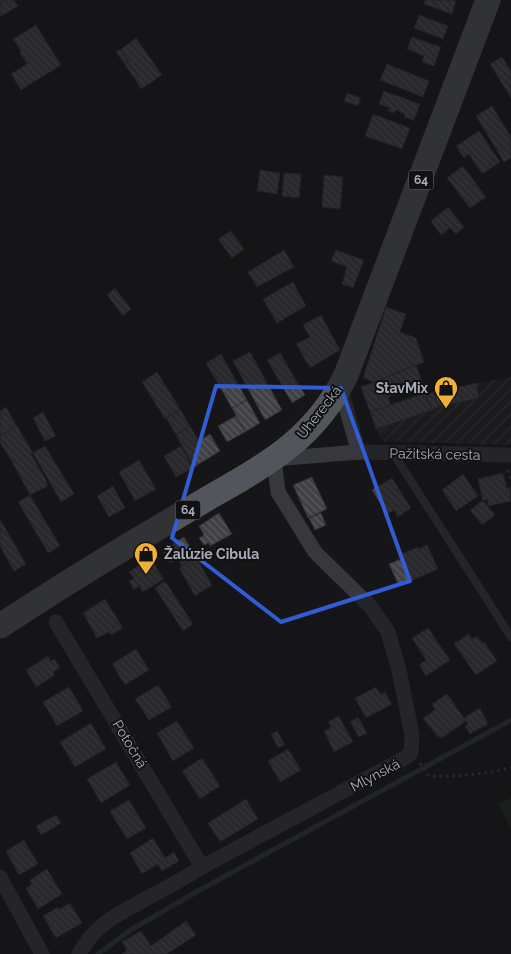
<svg xmlns="http://www.w3.org/2000/svg" width="511" height="954" viewBox="0 0 511 954" font-family="Raleway,sans-serif">
	<style>
		.industrial { fill: url(#industrial-furrows) }
		.park { fill: #1e261f }
		.lines { fill: none; stroke-linecap: round; stroke-linejoin: round }
		.stream { stroke: #2c353c; stroke-width: 5 }
		.building { fill: url(#building-back-hatch); stroke: #303034 }
		.path { stroke: #3d3f44; stroke-width: 3; stroke-dasharray: 2.5 4; stroke-linecap: butt }
		.lane { stroke: #37383d; stroke-width: 8 }
		.street { stroke: #37383d; stroke-width: 15 }
		.primary { stroke: #53555c; stroke-width: 25 }
		.marked { fill: none; stroke: #325cd3; stroke-width: 4; stroke-linejoin: round }
		.labels { text-anchor: middle; dominant-baseline: central; stroke-width: 4; stroke-linejoin: round; paint-order: stroke }
		.shield { fill: #111113; stroke: #7b7e86; stroke-width: 1 }
		.shield-label { font-size: 12px; font-weight: bold; fill: #a8adb8 }
		.poi-label { font-size: 14px; font-weight: bold; fill: #a8adb8; stroke: #111113; text-anchor: end }
		.street-label { font-size: 14px; fill: #a8adb8; stroke: #111113 }
	</style>
	<defs>
		<pattern id="industrial-furrows" width="10" height="10" patternUnits="userSpaceOnUse" patternTransform="scale(1.25)"><rect width="10" height="10" fill="#222225"/><path d="M-1 1l2-2M0 10L10 0M9 11l2-2" fill="none" stroke="#3f3f43"/></pattern>
		<pattern id="building-back-hatch" width="6" height="6" patternUnits="userSpaceOnUse" patternTransform="scale(1.25)"><rect width="6" height="6" fill="#404145"/><path d="M-1 5l2 2M0 0l6 6M5-1l2 2" fill="none" stroke="#595a5e"/></pattern>
	</defs>
	<rect width="100%" height="100%" fill="#161618"/>
	<path class="industrial" d="M 511,377 L 511,445 L 382,441 L 376,429 L 425,393 Z"/>
	<path class="park" d="M 511,798 L 511,828 L 498,804 Z"/>
	<g class="lines">
		<path class="stream" d="M 98,954 L 129,931 L 198,891 L 511,720"/>
	</g>
	<g class="building">
		<path d="M 0,0 L 14,0 L 18,6 L 0,17 Z"/>
		<path d="M 425,0 L 453,0 L 456,1 L 452,14 L 424,4 Z"/>
		<path d="M 419,15 L 448,26 L 443,39 L 414,28 Z"/>
		<path d="M 36,25 L 61,65 L 21,90 L 11,74 L 27,64 L 20,53 L 21,51 L 13,39 Z"/>
		<path d="M 412,37 L 441,47 L 434,66 L 422,62 L 424,56 L 407,49 Z"/>
		<path d="M 136,38 L 162,75 L 141,89 L 135,79 L 138,76 L 120,50 Z"/>
		<path d="M 120,50 L 138,76 L 135,79 L 116,52 Z"/>
		<path d="M 502,57 L 511,71 L 511,98 L 490,64 Z"/>
		<path d="M 387,64 L 429,81 L 423,97 L 380,80 Z"/>
		<path d="M 384,91 L 420,104 L 414,120 L 404,117 L 405,114 L 396,110 L 394,113 L 388,111 L 390,108 L 379,104 Z"/>
		<path d="M 347,93 L 361,98 L 358,106 L 344,101 Z"/>
		<path d="M 492,106 L 511,137 L 511,158 L 504,162 L 476,116 Z"/>
		<path d="M 373,114 L 410,128 L 402,149 L 365,136 Z"/>
		<path d="M 479,131 L 500,162 L 482,174 L 469,154 L 464,158 L 456,146 Z"/>
		<path d="M 463,166 L 486,197 L 470,208 L 447,178 Z"/>
		<path d="M 260,170 L 280,173 L 277,194 L 257,191 Z"/>
		<path d="M 284,173 L 301,174 L 299,198 L 282,196 Z"/>
		<path d="M 324,175 L 343,177 L 340,209 L 322,207 Z"/>
		<path d="M 448,207 L 464,227 L 456,234 L 450,228 L 441,235 L 431,221 Z"/>
		<path d="M 231,231 L 244,249 L 232,258 L 218,239 Z"/>
		<path d="M 284,250 L 294,267 L 257,287 L 248,272 Z"/>
		<path d="M 336,250 L 364,260 L 353,288 L 342,284 L 347,267 L 331,261 Z"/>
		<path d="M 293,282 L 306,306 L 277,323 L 263,299 Z"/>
		<path d="M 115,288 L 131,309 L 123,316 L 107,295 Z"/>
		<path d="M 386,307 L 406,314 L 400,332 L 416,338 L 424,362 L 374,382 L 363,378 Z"/>
		<path d="M 321,315 L 340,350 L 310,368 L 296,344 L 310,337 L 303,325 Z"/>
		<path d="M 250,352 L 282,410 L 265,420 L 233,361 Z"/>
		<path d="M 280,353 L 305,395 L 292,403 L 267,360 Z"/>
		<path d="M 221,354 L 247,400 L 232,408 L 206,363 Z"/>
		<path d="M 416,365 L 423,384 L 388,397 L 382,379 Z"/>
		<path d="M 157,372 L 180,409 L 165,419 L 142,382 Z"/>
		<path d="M 382,379 L 391,405 L 370,412 L 361,387 Z"/>
		<path d="M 476,383 L 479,398 L 438,407 L 434,393 Z"/>
		<path d="M 425,393 L 432,410 L 376,429 L 370,412 Z"/>
		<path d="M 425,393 L 434,393 L 438,407 L 432,410 Z"/>
		<path d="M 247,400 L 260,423 L 245,432 L 232,408 Z"/>
		<path d="M 6,407 L 17,426 L 0,436 L 0,411 Z"/>
		<path d="M 180,409 L 190,426 L 176,435 L 166,418 Z"/>
		<path d="M 43,412 L 56,436 L 45,441 L 33,418 Z"/>
		<path d="M 236,416 L 245,432 L 227,442 L 218,426 Z"/>
		<path d="M 17,426 L 33,453 L 31,454 L 45,478 L 48,486 L 30,495 L 11,460 L 0,443 L 0,436 Z"/>
		<path d="M 190,426 L 199,441 L 210,434 L 220,451 L 194,467 L 176,435 Z"/>
		<path d="M 45,446 L 74,494 L 61,502 L 33,453 Z"/>
		<path d="M 181,446 L 193,468 L 176,477 L 164,456 Z"/>
		<path d="M 139,460 L 156,489 L 135,501 L 119,472 Z"/>
		<path d="M 503,473 L 507,488 L 510,487 L 511,501 L 489,506 L 487,499 L 483,501 L 478,479 Z"/>
		<path d="M 463,474 L 478,496 L 456,511 L 442,490 Z"/>
		<path d="M 312,477 L 327,509 L 308,518 L 293,485 Z"/>
		<path d="M 392,478 L 411,508 L 398,517 L 394,510 L 387,514 L 372,490 Z"/>
		<path d="M 113,486 L 125,508 L 109,517 L 97,496 Z"/>
		<path d="M 30,495 L 60,546 L 48,553 L 18,502 Z"/>
		<path d="M 482,501 L 483,503 L 485,502 L 495,515 L 482,525 L 470,510 Z"/>
		<path d="M 219,513 L 232,534 L 210,546 L 209,543 L 204,545 L 199,538 L 204,535 L 199,526 Z"/>
		<path d="M 321,513 L 326,525 L 315,530 L 309,518 Z"/>
		<path d="M 0,519 L 26,564 L 14,571 L 0,546 Z"/>
		<path d="M 184,537 L 196,557 L 182,566 L 178,559 L 170,563 L 162,550 Z"/>
		<path d="M 427,545 L 438,569 L 399,586 L 389,564 L 401,559 L 399,555 L 418,547 L 419,549 Z"/>
		<path d="M 196,557 L 212,585 L 195,596 L 179,568 Z"/>
		<path d="M 150,558 L 164,579 L 143,592 L 139,586 L 134,590 L 129,581 L 134,578 L 129,572 Z"/>
		<path d="M 165,581 L 193,624 L 183,631 L 155,588 Z"/>
		<path d="M 105,599 L 123,628 L 111,635 L 109,632 L 97,638 L 83,613 Z"/>
		<path d="M 428,628 L 450,660 L 426,676 L 419,665 L 426,660 L 412,638 Z"/>
		<path d="M 469,634 L 472,639 L 477,636 L 481,642 L 485,643 L 497,661 L 476,675 L 454,644 Z"/>
		<path d="M 136,649 L 149,670 L 125,685 L 112,664 Z"/>
		<path d="M 48,656 L 51,661 L 54,659 L 60,668 L 53,672 L 55,675 L 36,687 L 26,670 Z"/>
		<path d="M 158,685 L 172,707 L 149,720 L 135,699 Z"/>
		<path d="M 69,687 L 83,711 L 57,726 L 43,702 Z"/>
		<path d="M 376,687 L 380,694 L 385,692 L 392,704 L 366,718 L 355,698 Z"/>
		<path d="M 447,694 L 466,721 L 442,738 L 437,736 L 423,718 L 435,710 L 432,704 Z"/>
		<path d="M 480,708 L 488,724 L 470,734 L 465,726 L 468,724 L 464,718 Z"/>
		<path d="M 339,716 L 353,742 L 334,752 L 324,731 L 331,728 L 328,722 Z"/>
		<path d="M 358,717 L 367,733 L 359,737 L 350,722 Z"/>
		<path d="M 177,721 L 194,748 L 173,761 L 157,733 Z"/>
		<path d="M 91,723 L 106,749 L 75,767 L 60,742 Z"/>
		<path d="M 277,731 L 285,745 L 278,748 L 271,734 Z"/>
		<path d="M 288,749 L 301,770 L 280,782 L 268,761 Z"/>
		<path d="M 202,758 L 220,786 L 200,799 L 182,771 Z"/>
		<path d="M 116,762 L 130,785 L 101,803 L 87,779 Z"/>
		<path d="M 246,799 L 258,819 L 220,842 L 208,823 Z"/>
		<path d="M 129,800 L 146,828 L 127,839 L 110,811 Z"/>
		<path d="M 56,815 L 61,823 L 41,835 L 36,826 Z"/>
		<path d="M 153,838 L 165,858 L 174,852 L 179,861 L 162,871 L 158,864 L 142,874 L 130,853 Z"/>
		<path d="M 24,840 L 38,864 L 19,875 L 6,851 Z"/>
		<path d="M 47,869 L 62,894 L 38,909 L 26,888 L 32,884 L 30,880 Z"/>
		<path d="M 70,903 L 82,923 L 56,938 L 43,916 L 58,907 L 60,909 Z"/>
		<path d="M 186,921 L 196,935 L 167,954 L 122,954 L 127,950 L 122,942 L 141,931 L 151,946 Z"/>
	</g>
	<g class="lines">
		<g class="path">
			<path d="M 508,470 L 511,479"/>
			<path d="M 420,763 L 429,776 C 457,777 484,774 511,768"/>
		</g>
		<path class="lane" d="M 393,453 L 511,637"/>
		<g class="street">
			<path d="M 340,387 L 359,452"/>
			<path d="M 56,622 L 202,867"/>
			<path d="M 0,877 L 42,954"/>
			<path d="M 79,954 C 96,922 121,913 151,896 C 168,887 185,878 202,867 L 405,758 L 411,753 L 412,735 L 399,670 L 388,632 L 370,606 L 315,552 L 278,492 L 274,459 L 359,452 L 511,455"/>
		</g>
		<path class="primary" d="M 0,626 C 46,596 92,567 139,539 C 165,524 191,508 217,493 C 273,461 317,435 346,375 L 488,0"/>
	</g>
	<path d="M0 0H511V954H0ZM 216,386 L 341,388 L 410,581 L 281,622 L 172,538 Z" fill="#161618" fill-opacity=".55" fill-rule="evenodd"/>
	<path class="marked" d="M 216,386 L 341,388 L 410,581 L 281,622 L 172,538 Z"/>
	<defs>
		<g id="shop-pin" transform="scale(1.25)"><path d="M0 17L-7.5 6A9.5 9.5 0 1 1 7.5 6Z" fill="#f2b134" stroke="#111113"/><path d="M-5-2.5h2.3a2.7 3.5 0 0 1 5.4 0H5L5.5 6h-11ZM-1.5-2.5h3a1.5 2.3 0 0 0-3 0Z" fill="#111"/></g>
	</defs>
	<g fill-rule="evenodd">
		<use href="#shop-pin" x="446" y="388"/>
		<use href="#shop-pin" x="146" y="554"/>
	</g>
	<g class="labels">
		<g class="shield">
			<rect x="408.5" y="170.5" width="25" height="19" rx="4"/>
			<rect x="175.5" y="500.5" width="25" height="19" rx="4"/>
		</g>
		<g class="shield-label">
			<text x="421" y="180">64</text>
			<text x="188" y="510">64</text>
		</g>
		<g class="poi-label">
			<text x="428" y="388">StavMix</text>
			<text x="164" y="554" text-anchor="start">Žalúzie Cibula</text>
		</g>
		<g class="street-label">
			<text transform="translate(319 412) rotate(-52)">Uherecká</text>
			<text transform="translate(435 454) rotate(1)">Pažitská cesta</text>
			<text transform="translate(130 744) rotate(59)">Potočná</text>
			<text transform="translate(375 775) rotate(-28)">Mlynská</text>
		</g>
	</g>
</svg>
